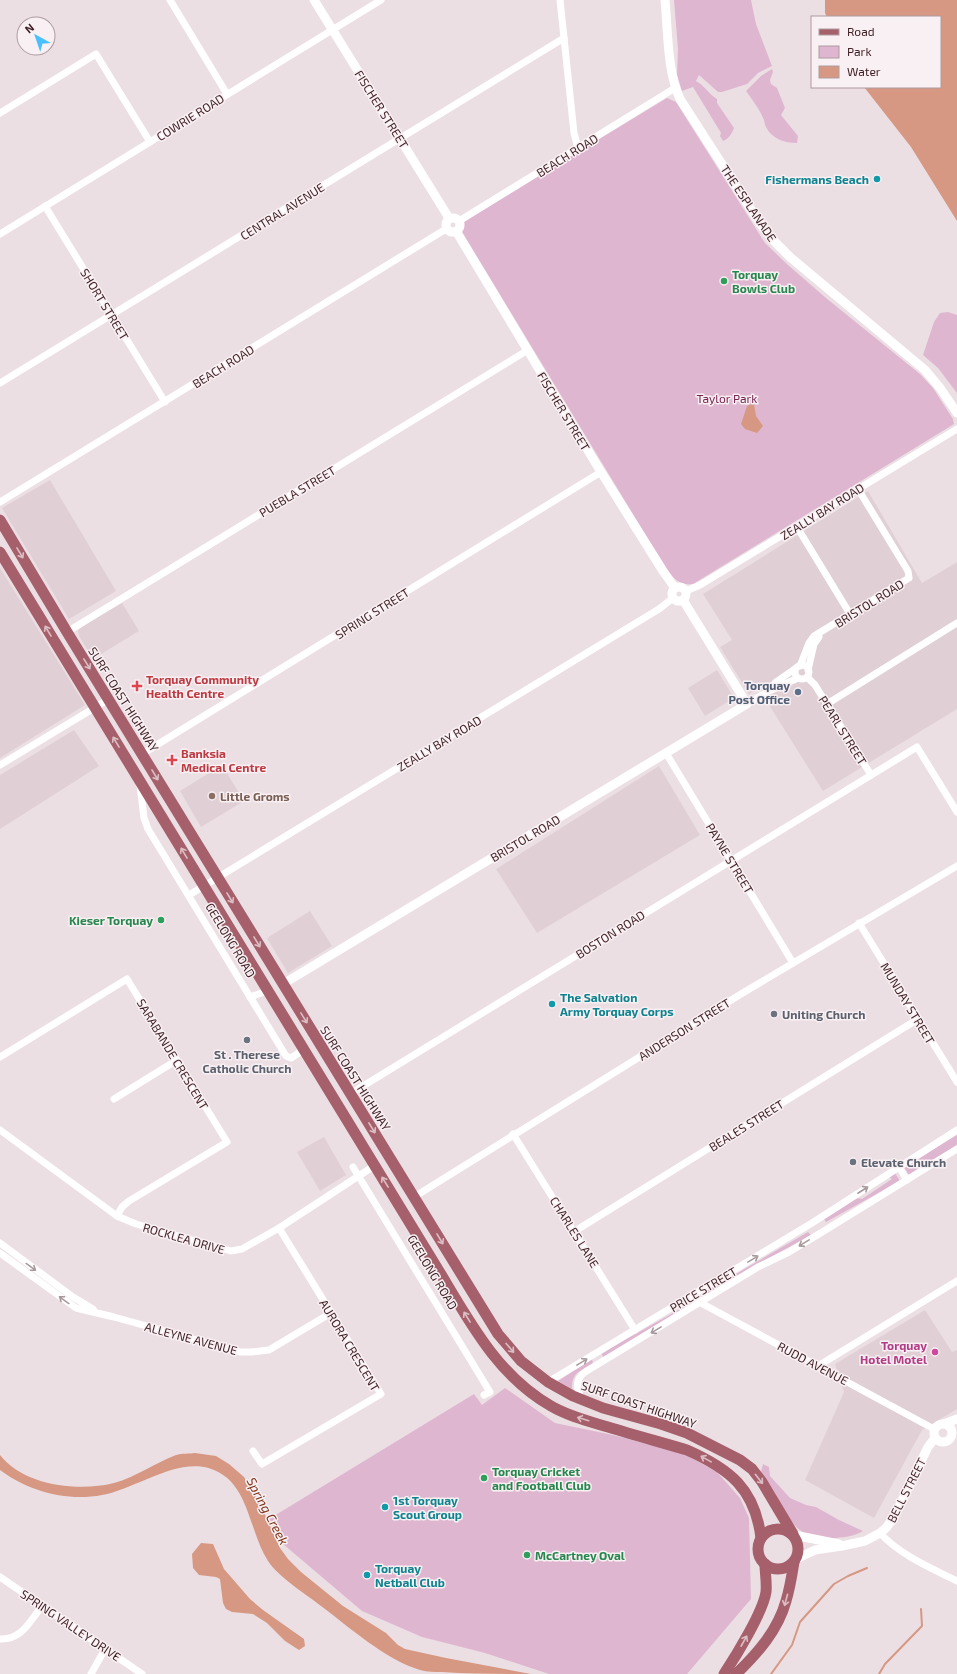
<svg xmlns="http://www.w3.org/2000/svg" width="957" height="1674" viewBox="0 0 957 1674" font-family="'Exo 2',sans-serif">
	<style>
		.built { fill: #e0d0d6 }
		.green { fill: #dfb6d0 }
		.water { fill: #d69882 }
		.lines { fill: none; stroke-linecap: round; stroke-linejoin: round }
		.stream { stroke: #d69882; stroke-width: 2 }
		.minor { stroke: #fff; stroke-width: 7 }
		.tertiary { stroke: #fff; stroke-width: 9 }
		.primary { stroke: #a6606b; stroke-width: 11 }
		.oneway { stroke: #dbbec3 }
		.oneway2 { stroke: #a89a9c }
		.culture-dot { fill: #0f9aa8; stroke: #f8f0f3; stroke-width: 1.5 }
		.leisure-dot { fill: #2e9e5b; stroke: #f8f0f3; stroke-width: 1.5 }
		.health-dot { fill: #e0444e; stroke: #f8f0f3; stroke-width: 1.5 }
		.service-dot { fill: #5c6f8a; stroke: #f8f0f3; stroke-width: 1.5 }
		.education-dot { fill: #8d6e63; stroke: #f8f0f3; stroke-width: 1.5 }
		.worship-dot { fill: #6b7280; stroke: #f8f0f3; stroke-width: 1.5 }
		.hotel-dot { fill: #d1479c; stroke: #f8f0f3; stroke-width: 1.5 }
		.labels { text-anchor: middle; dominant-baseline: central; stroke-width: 3; stroke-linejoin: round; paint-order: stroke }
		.street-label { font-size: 12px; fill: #3e1f24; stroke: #f8f0f3 }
		.culture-label { font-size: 12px; font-weight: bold; fill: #0d838f; stroke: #f8f0f3; text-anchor: start }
		.leisure-label { font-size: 12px; font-weight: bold; fill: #27864d; stroke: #f8f0f3; text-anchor: start }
		.park-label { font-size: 12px; fill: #782550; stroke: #f8f0f3 }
		.health-label { font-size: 12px; font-weight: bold; fill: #be3a42; stroke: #f8f0f3; text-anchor: start }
		.service-label { font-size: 12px; font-weight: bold; fill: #4e5e75; stroke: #f8f0f3; text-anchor: end }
		.education-label { font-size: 12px; font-weight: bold; fill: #785e54; stroke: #f8f0f3; text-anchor: start }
		.worship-label { font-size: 12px; font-weight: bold; fill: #5b616d; stroke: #f8f0f3; text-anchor: start }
		.hotel-label { font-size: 12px; font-weight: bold; fill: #b23c85; stroke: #f8f0f3; text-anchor: end }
		.water-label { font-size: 13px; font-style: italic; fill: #7e3114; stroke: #f8f0f3 }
	</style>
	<rect width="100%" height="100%" fill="#ecdfe4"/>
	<g class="built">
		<path d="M 50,480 L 116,591 L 69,619 L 2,508 Z"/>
		<path d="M 868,491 L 922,583 L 957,562 L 957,709 L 823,791 L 759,689 L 749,694 L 720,647 L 732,640 L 703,594 Z"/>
		<path d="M 0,568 L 85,705 L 0,758 Z"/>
		<path d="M 122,603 L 139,631 L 93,659 L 79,636 L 78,631 L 82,626 Z"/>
		<path d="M 717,670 L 734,698 L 705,716 L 688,688 Z"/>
		<path d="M 74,730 L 99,766 L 0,829 L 0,775 Z"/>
		<path d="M 222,765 L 244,801 L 201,827 L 180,791 Z"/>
		<path d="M 659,766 L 700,835 L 537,933 L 496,869 Z"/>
		<path d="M 310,911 L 332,946 L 288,973 L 267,938 Z"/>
		<path d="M 324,1137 L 346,1175 L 320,1191 L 297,1152 Z"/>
		<path d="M 925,1310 L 952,1352 L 957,1350 L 957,1409 L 922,1430 L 874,1518 L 805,1480 L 844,1392 L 835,1364 Z"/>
	</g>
	<g class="green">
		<path d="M 674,0 L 751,0 L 756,24 L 772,66 L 758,73 L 747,84 L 722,92 L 718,92 L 699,75 L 696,81 C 704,85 709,94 717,99 L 717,103 L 734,128 C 732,133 729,139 723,141 L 720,136 L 721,133 L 693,87 L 682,91 L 677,75 L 678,49 Z"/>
		<path d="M 772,69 L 773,72 L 770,80 L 771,84 L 777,88 L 785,108 L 781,115 L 798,136 L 797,143 C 784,143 772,139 766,127 C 764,124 765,121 763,118 C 759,108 752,100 746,91 L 761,76 Z"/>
		<path d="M 667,98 L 676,102 L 765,243 L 788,265 L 826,298 L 920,374 L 933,388 L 953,419 L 954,424 L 693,584 C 681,585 676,581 668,572 L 461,230 L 464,221 Z"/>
		<path d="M 948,312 L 957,315 L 957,393 L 938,368 L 923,355 L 934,322 L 940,313 Z"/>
		<path d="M 957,1135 L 957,1145 L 909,1175 L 904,1167 Z"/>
		<path d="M 895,1173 L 900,1181 L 826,1222 L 824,1219 L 857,1198 L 862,1199 L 892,1179 L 889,1177 Z"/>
		<path d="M 808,1232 L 811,1235 L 758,1264 L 707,1295 L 705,1292 Z"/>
		<path d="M 693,1302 L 694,1304 L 604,1358 L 601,1353 Z"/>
		<path d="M 592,1359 L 593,1364 C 579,1372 572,1372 572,1389 L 558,1381 Z"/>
		<path d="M 505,1388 L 555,1423 L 613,1435 L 685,1454 L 717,1472 L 740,1498 L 749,1518 L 751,1599 L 687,1674 L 549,1674 L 485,1653 L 422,1637 L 362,1611 L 283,1544 L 269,1519 L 474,1394 L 482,1405 Z"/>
		<path d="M 763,1464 L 769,1467 L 770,1476 L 790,1498 L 806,1505 L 816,1507 L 839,1520 L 863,1531 C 855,1536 846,1537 836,1538 C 797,1541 791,1522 775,1493 C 771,1486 767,1481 763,1475 L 761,1472 Z"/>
	</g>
	<g class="water">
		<path d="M 825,0 L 957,0 L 957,221 L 911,147 L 864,87 L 940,87 L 940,17 L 827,17 L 825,13 Z"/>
		<path d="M 751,404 L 754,404 L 756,416 L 763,426 L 757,433 L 745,429 L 741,424 L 747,406 Z"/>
		<path d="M 195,1453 L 216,1456 L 229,1464 L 244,1477 L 261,1506 L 280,1548 L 288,1559 L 301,1572 L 343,1606 L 386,1633 L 398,1645 L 405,1649 L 446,1658 L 531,1674 C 501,1674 471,1674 442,1672 C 435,1672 427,1672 420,1670 C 386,1660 349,1627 321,1606 C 306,1594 278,1577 268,1561 C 251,1535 249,1492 223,1475 C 186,1449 139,1489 102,1495 C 67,1502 28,1491 0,1470 L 0,1455 C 24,1486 79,1492 114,1483 C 136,1477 155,1463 176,1455 C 182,1453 189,1454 195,1453 Z"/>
		<path d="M 201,1543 L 213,1544 L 224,1569 L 250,1599 L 263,1610 L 304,1639 L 305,1646 L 299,1650 L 285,1641 L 267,1623 L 253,1614 L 232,1612 L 226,1609 L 223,1603 L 220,1579 L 216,1577 L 199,1575 L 193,1568 L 192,1554 Z"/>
	</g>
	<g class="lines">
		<g class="stream">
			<path d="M 771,1674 L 792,1645 L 800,1622 L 834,1584 L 848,1576 L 867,1568"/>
			<path d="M 879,1674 L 885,1664 L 922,1626 L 921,1609"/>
		</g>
		<g class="minor">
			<path d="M 170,0 L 227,94"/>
			<path d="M 560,0 L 574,133 L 578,148"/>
			<path d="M 0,113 L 96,54 L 150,142"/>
			<path d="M 45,206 L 165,402"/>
			<path d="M 459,221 L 675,88"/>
			<path d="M 0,234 L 381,0"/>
			<path d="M 0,383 L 564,38"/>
			<path d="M 0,502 L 446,229"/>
			<path d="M 797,527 L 850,614"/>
			<path d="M 686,591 L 700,585 L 957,429"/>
			<path d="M 67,632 L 528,350"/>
			<circle cx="802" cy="672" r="7"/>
			<path d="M 800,666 L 809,643 L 814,636 L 909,578 L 908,571 L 858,489"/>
			<path d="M 808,670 L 814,644 L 819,637"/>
			<path d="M 807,677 L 815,685 L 871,775"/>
			<path d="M 770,689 L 776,682 L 796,668"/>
			<path d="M 747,704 L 767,692 L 798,678"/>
			<path d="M 827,704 L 957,623"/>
			<path d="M 666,753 L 793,963"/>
			<path d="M 142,754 L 601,472"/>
			<path d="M 0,765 L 109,699"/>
			<path d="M 140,785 L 144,818 L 148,829 L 286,1056 L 291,1058 L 303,1050"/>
			<path d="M 189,895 L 659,609 L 673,598"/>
			<path d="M 859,923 L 957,1082"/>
			<path d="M 250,997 L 267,991"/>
			<path d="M 0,1057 L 127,979 L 227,1142 L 129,1201 L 122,1207 L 117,1216"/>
			<path d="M 350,1094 L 917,747 L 957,812"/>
			<path d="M 114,1099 L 177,1060"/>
			<path d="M 0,1130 L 117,1216 L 136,1224 L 231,1251 L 242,1249 L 279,1228 L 374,1166"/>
			<path d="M 513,1134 L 635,1330"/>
			<path d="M 353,1167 L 490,1392 L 484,1395"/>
			<path d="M 899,1167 L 907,1180"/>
			<path d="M 414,1197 L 741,994 L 957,866"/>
			<path d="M 575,1231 L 918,1019"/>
			<path d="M 0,1243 L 73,1297 L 93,1309"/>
			<path d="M 0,1253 L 76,1308 L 114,1317 L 240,1352 L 251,1352 L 269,1350 L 331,1313"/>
			<path d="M 699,1301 L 701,1303 L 934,1429"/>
			<path d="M 818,1366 L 957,1281"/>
			<path d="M 548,1382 L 812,1223 L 957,1130"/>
			<path d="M 582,1400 C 577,1390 574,1380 585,1372 L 758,1267 L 789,1252 L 819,1234 L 957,1149"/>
			<path d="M 253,1451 L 262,1464 L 381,1394 L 279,1228"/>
			<path d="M 880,1533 C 900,1555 931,1568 957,1581"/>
			<path d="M 0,1577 L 142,1674"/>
			<path d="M 0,1639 C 22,1640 30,1621 42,1606"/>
			<path d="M 91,1674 L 105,1649"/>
		</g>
		<g class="tertiary">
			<path d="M 314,0 L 449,218"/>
			<path d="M 665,0 C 668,31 667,71 680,99 L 761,225 L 774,241 L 790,257 L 925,370 L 940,388 L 957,413"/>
			<circle cx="453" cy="225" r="7"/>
			<path d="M 456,231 L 601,472 L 663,571 L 675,588"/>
			<circle cx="679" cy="594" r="7"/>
			<path d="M 283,984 L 747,704 L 683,600"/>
			<circle cx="943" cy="1433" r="9"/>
			<path d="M 944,1424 L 957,1419"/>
			<path d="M 794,1535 L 839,1544"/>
			<path d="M 796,1559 L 815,1550 L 842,1546 L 865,1541 L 880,1533 L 886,1528 L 894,1517 L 928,1447 L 935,1438"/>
		</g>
		<g class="primary">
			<path d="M 0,520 L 67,632 L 498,1334 L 521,1361 L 548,1382 L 573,1396 L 603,1408 L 661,1424 L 687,1433 L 740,1460 L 752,1469 L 762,1482 L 793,1534"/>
			<path d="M 0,552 L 436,1266 C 467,1317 496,1375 551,1406 C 568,1416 588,1421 608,1427 C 634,1435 660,1442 687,1450 C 730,1469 755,1489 761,1538"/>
			<circle cx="778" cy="1549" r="20"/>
			<path d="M 724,1674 C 736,1656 763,1612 766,1592 C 767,1583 765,1573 765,1564"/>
			<path d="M 736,1674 C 758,1653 778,1630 786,1601 C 790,1588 792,1575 794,1562"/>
		</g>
	</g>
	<defs><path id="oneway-shaft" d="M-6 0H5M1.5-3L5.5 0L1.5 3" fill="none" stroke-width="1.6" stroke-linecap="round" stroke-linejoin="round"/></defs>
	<g class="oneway">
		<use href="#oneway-shaft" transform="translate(20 553) rotate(59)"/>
		<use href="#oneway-shaft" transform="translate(48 631) rotate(-121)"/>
		<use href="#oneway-shaft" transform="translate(87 664) rotate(58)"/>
		<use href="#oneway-shaft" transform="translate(116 742) rotate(-121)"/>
		<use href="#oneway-shaft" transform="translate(155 775) rotate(59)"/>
		<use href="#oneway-shaft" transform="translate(184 853) rotate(-121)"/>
		<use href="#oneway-shaft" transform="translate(230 898) rotate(59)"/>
		<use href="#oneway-shaft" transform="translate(257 942) rotate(59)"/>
		<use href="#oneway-shaft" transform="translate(304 1018) rotate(58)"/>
		<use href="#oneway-shaft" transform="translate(372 1128) rotate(58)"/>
		<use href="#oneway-shaft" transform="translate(385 1182) rotate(-122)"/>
		<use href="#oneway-shaft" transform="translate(440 1239) rotate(59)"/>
		<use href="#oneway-shaft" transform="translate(467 1317) rotate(-122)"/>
		<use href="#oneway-shaft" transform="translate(510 1348) rotate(50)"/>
		<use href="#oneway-shaft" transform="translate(583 1419) rotate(-163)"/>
		<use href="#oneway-shaft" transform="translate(706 1459) rotate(-151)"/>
		<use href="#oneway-shaft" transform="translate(759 1479) rotate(52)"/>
		<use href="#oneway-shaft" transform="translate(786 1600) rotate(105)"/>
		<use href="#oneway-shaft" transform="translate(744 1641) rotate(-61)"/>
	</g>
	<g class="oneway2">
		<use href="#oneway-shaft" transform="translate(863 1190) rotate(-33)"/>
		<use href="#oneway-shaft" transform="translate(804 1243) rotate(149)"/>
		<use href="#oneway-shaft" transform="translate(753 1259) rotate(-31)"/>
		<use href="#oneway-shaft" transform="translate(31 1267) rotate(36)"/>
		<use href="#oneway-shaft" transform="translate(64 1300) rotate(-144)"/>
		<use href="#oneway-shaft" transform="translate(656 1330) rotate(149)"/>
		<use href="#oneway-shaft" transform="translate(582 1362) rotate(-31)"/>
	</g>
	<g class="culture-dot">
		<circle cx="877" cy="179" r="4"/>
		<circle cx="552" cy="1004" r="4"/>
		<circle cx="385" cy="1507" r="4"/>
		<circle cx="367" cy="1575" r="4"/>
	</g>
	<g class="leisure-dot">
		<circle cx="724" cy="281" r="4"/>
		<circle cx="161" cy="920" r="4"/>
		<circle cx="484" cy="1478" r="4"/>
		<circle cx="527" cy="1555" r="4"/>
	</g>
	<g class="health-dot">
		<path d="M135 680h4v4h4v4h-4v4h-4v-4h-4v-4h4z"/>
		<path d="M170 754h4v4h4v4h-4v4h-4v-4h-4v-4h4z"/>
	</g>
	<circle class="service-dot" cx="798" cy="692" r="4"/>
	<circle class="education-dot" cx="212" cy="796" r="4"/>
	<g class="worship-dot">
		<circle cx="774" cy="1014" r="4"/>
		<circle cx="247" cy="1040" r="4"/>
		<circle cx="853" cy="1162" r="4"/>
	</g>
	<circle class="hotel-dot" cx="935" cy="1352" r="4"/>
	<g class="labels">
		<g class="street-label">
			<text transform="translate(382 109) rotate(58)">FISCHER STREET</text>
			<text transform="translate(190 117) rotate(-32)">COWRIE ROAD</text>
			<text transform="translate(567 155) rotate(-32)">BEACH ROAD</text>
			<text transform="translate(749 203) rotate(56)">THE ESPLANADE</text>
			<text transform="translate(282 211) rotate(-32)">CENTRAL AVENUE</text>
			<text transform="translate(105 304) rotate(59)">SHORT STREET</text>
			<text transform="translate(223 366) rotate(-32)">BEACH ROAD</text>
			<text transform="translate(564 411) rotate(59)">FISCHER STREET</text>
			<text transform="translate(297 491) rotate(-31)">PUEBLA STREET</text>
			<text transform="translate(822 511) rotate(-32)">ZEALLY BAY ROAD</text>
			<text transform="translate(869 603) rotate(-32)">BRISTOL ROAD</text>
			<text transform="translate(372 613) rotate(-32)">SPRING STREET</text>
			<text transform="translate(124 699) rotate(58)">SURF COAST HIGHWAY</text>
			<text transform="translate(843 730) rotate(58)">PEARL STREET</text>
			<text transform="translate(439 743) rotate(-31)">ZEALLY BAY ROAD</text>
			<text transform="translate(525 838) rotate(-31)">BRISTOL ROAD</text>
			<text transform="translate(730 858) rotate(59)">PAYNE STREET</text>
			<text transform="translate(610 934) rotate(-32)">BOSTON ROAD</text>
			<text transform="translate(231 940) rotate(59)">GEELONG ROAD</text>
			<text transform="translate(908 1003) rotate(59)">MUNDAY STREET</text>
			<text transform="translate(684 1029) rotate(-32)">ANDERSON STREET</text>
			<text transform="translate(173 1054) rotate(59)">SARABANDE CRESCENT</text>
			<text transform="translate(356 1078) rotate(58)">SURF COAST HIGHWAY</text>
			<text transform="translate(746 1125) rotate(-32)">BEALES STREET</text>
			<text transform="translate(575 1232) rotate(58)">CHARLES LANE</text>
			<text transform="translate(184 1238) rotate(16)">ROCKLEA DRIVE</text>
			<text transform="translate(433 1272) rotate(59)">GEELONG ROAD</text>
			<text transform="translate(703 1289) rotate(-31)">PRICE STREET</text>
			<text transform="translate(191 1338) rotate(15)">ALLEYNE AVENUE</text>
			<text transform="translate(350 1345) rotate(59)">AURORA CRESCENT</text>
			<text transform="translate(813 1363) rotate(28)">RUDD AVENUE</text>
			<text transform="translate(639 1404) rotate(19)">SURF COAST HIGHWAY</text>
			<text transform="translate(906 1490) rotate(-63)">BELL STREET</text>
			<text transform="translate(71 1625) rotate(34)">SPRING VALLEY DRIVE</text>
		</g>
		<g class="culture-label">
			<text x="869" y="179" text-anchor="end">Fishermans Beach</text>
			<text x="560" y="997">The Salvation<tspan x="560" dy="14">Army Torquay Corps</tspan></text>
			<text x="393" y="1500">1st Torquay<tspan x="393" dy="14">Scout Group</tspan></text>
			<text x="375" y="1568">Torquay<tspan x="375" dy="14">Netball Club</tspan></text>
		</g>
		<g class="leisure-label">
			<text x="732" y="274">Torquay<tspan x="732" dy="14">Bowls Club</tspan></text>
			<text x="153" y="920" text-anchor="end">Kieser Torquay</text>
			<text x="492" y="1471">Torquay Cricket<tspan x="492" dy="14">and Football Club</tspan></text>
			<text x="535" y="1555">McCartney Oval</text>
		</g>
		<g class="park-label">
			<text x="727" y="398">Taylor Park</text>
		</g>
		<g class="health-label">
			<text x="146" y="679">Torquay Community<tspan x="146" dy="14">Health Centre</tspan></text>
			<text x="181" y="753">Banksia<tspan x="181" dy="14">Medical Centre</tspan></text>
		</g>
		<g class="service-label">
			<text x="790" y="685">Torquay<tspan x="790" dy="14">Post Office</tspan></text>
		</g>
		<g class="education-label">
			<text x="220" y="796">Little Groms</text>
		</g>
		<g class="worship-label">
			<text x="782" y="1014">Uniting Church</text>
			<text x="247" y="1054" text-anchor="middle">St . Therese<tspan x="247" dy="14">Catholic Church</tspan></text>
			<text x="861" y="1162">Elevate Church</text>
		</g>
		<g class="hotel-label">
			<text x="927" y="1345">Torquay<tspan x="927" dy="14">Hotel Motel</tspan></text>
		</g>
		<g class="water-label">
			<text transform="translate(268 1511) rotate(62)">Spring Creek</text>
		</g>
	</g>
	<rect x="811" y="16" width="130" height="72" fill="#f8f0f3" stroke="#ae9ca0"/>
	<rect x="819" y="29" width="20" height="6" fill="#a6606b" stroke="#ae9ca0"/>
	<text x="847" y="36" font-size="12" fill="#3e1f24">Road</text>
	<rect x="819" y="46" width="20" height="12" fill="#dfb6d0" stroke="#ae9ca0"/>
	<text x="847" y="56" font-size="12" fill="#3e1f24">Park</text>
	<rect x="819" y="66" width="20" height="12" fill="#d69882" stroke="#ae9ca0"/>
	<text x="847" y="76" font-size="12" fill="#3e1f24">Water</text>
	<g transform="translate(36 36) rotate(320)"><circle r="19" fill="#f8f0f3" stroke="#ae9ca0"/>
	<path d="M0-3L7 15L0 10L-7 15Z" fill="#4bc0fe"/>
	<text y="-6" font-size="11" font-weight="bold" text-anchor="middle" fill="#3e1f24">N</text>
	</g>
</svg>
